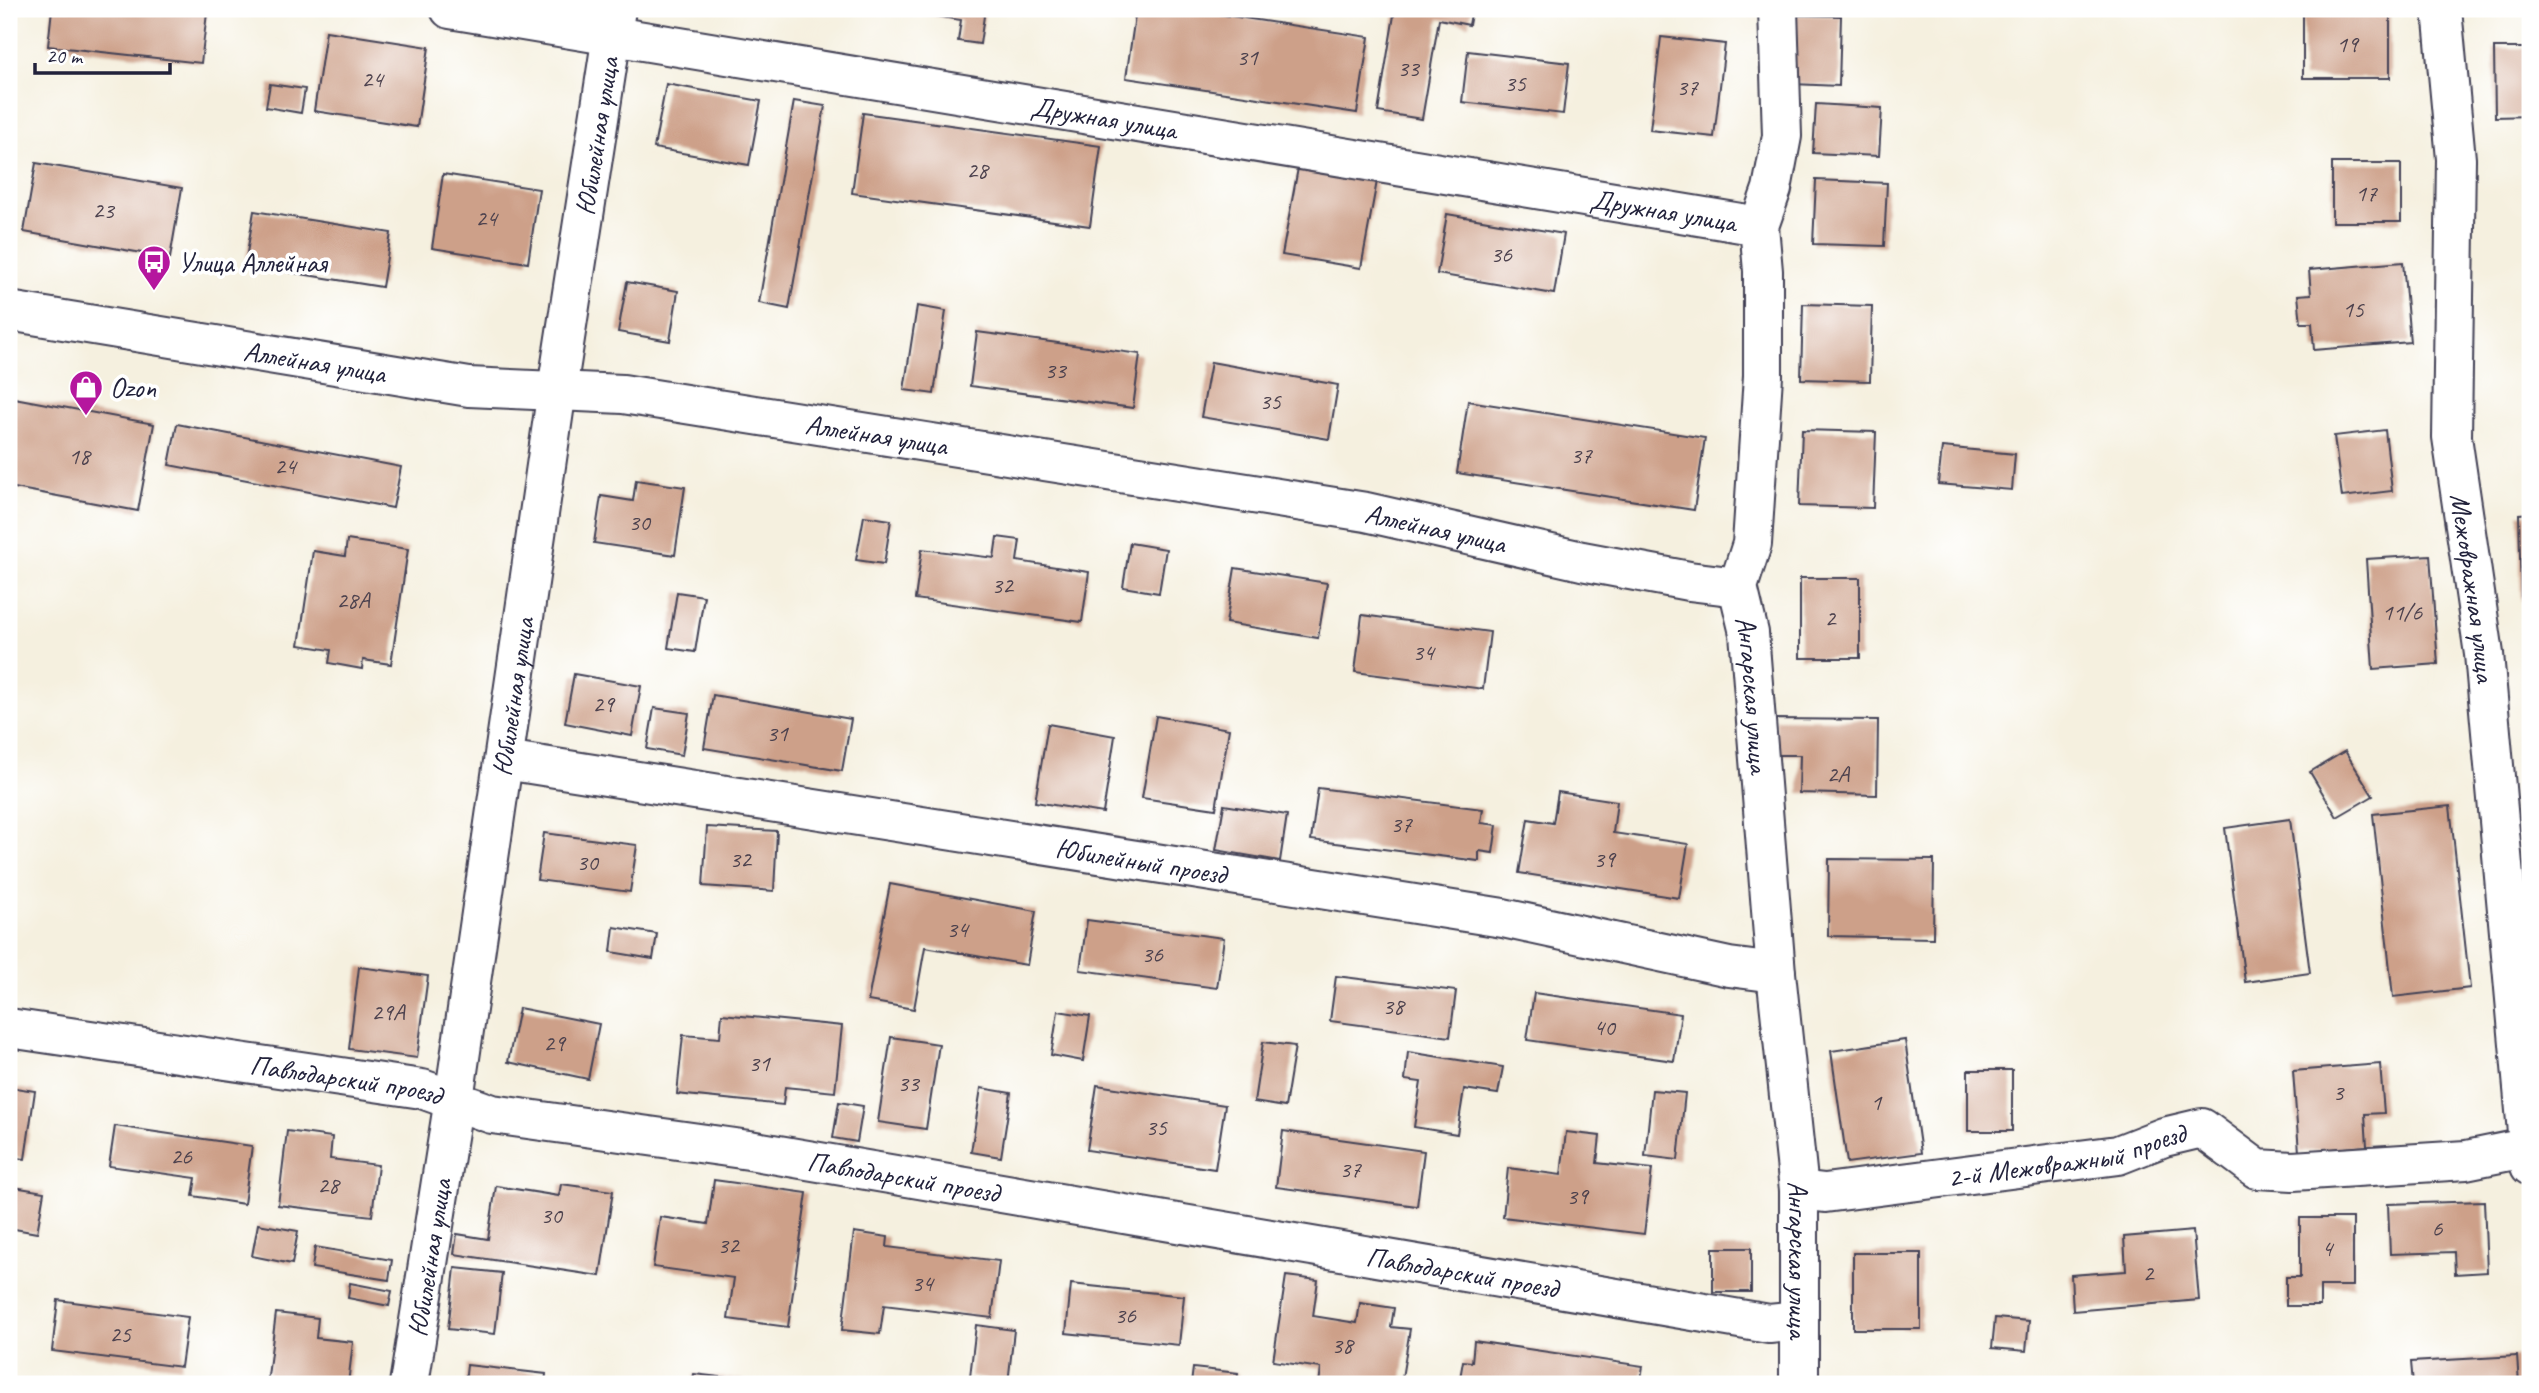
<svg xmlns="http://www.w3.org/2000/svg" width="2539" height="1393" viewBox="0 0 2539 1393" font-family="Caveat,sans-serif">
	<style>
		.building { fill: #cda089 }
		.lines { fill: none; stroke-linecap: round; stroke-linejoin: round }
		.minor-casing { stroke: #424154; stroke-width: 42 }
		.minor { stroke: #fff; stroke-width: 38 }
		.labels { text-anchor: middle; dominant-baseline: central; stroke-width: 7; stroke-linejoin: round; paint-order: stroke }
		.number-label { font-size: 24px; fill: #4d424e }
		.street-label { font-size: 28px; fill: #22223b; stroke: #fff }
		.poi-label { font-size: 28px; fill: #22223b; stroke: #fff; text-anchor: start }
	</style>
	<rect width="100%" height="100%" fill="#fff"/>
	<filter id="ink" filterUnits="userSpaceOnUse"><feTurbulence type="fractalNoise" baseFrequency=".0143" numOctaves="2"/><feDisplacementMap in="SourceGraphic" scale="14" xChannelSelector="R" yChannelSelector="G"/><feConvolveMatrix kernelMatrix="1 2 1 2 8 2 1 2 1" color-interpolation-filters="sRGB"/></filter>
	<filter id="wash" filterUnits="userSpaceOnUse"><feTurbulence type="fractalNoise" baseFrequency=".00686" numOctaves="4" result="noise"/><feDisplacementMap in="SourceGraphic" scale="28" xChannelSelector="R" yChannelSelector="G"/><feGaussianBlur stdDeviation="1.57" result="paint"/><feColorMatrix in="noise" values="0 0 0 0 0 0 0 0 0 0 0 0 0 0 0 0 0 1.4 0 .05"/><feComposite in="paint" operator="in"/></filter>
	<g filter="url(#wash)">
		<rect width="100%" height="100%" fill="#f5f0df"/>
		<g id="blocks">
			<g class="building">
				<path d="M 52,9 L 165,9 L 207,13 L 201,63 L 48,46 Z"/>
				<path d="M 888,9 L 985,9 L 980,44 L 958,41 L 961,20 Z"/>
				<path d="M 1136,9 L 1185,9 L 1369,37 L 1357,113 L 1126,78 Z"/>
				<path d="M 1395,9 L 1472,9 L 1469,25 L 1439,19 L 1422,119 L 1378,112 Z"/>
				<rect x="2303" y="10" width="87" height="68"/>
				<path d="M 1794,15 L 1841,16 L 1839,86 L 1793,84 Z"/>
				<path d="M 326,31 L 429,47 L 417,127 L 314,111 Z"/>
				<path d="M 1661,37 L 1725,44 L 1714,137 L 1650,130 Z"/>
				<path d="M 2494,48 L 2530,48 L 2530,116 L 2495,117 Z"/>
				<path d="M 1468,51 L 1569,63 L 1563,114 L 1462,102 Z"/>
				<path d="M 270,84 L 305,89 L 301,113 L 266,107 Z"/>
				<path d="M 666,84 L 761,101 L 749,165 L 654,148 Z"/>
				<path d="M 794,101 L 825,106 L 789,309 L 759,303 Z"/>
				<path d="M 1816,104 L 1882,108 L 1879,156 L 1813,153 Z"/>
				<path d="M 863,113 L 1101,146 L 1090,226 L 852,193 Z"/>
				<path d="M 36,163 L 182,188 L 170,258 L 24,232 Z"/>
				<rect x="2332" y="163" width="69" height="59"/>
				<path d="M 1298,168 L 1377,181 L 1361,268 L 1282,255 Z"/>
				<path d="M 443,174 L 539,189 L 528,263 L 432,248 Z"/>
				<path d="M 1816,180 L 1887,183 L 1884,246 L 1813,244 Z"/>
				<path d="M 254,211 L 391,233 L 382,287 L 245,265 Z"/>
				<path d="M 1447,214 L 1564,234 L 1554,294 L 1437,274 Z"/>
				<path d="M 2403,262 L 2410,342 L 2314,350 L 2312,323 L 2301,323 L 2298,295 L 2311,294 L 2309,270 Z"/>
				<path d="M 627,282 L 678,291 L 670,341 L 618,332 Z"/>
				<path d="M 1803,304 L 1872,306 L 1870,381 L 1801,379 Z"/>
				<path d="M 917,306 L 946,311 L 934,394 L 904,390 Z"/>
				<path d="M 977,332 L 1140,354 L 1133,408 L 970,386 Z"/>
				<path d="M 1211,362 L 1338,385 L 1329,439 L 1201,417 Z"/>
				<path d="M 9,397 L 154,424 L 138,511 L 9,487 Z"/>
				<path d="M 1468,401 L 1705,438 L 1694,510 L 1457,473 Z"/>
				<path d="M 177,424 L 401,467 L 393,508 L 169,465 Z"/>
				<path d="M 1802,430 L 1876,432 L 1873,508 L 1799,506 Z"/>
				<path d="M 2385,430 L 2392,491 L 2342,497 L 2334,436 Z"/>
				<path d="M 1942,447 L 2015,454 L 2012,490 L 1938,484 Z"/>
				<path d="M 636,480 L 685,487 L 675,555 L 594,543 L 601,496 L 633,501 Z"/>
				<path d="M 2530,513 L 2530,601 L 2521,601 L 2519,514 Z"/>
				<path d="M 864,516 L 891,520 L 884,564 L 856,560 Z"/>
				<path d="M 997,537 L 1020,540 L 1017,561 L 1089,572 L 1082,622 L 915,599 L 922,549 L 994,558 Z"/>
				<path d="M 347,540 L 408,549 L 391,664 L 363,660 L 362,669 L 329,663 L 331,650 L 299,645 L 313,551 L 345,556 Z"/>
				<path d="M 1130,543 L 1166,549 L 1159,593 L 1123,587 Z"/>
				<path d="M 2430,555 L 2438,664 L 2373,669 L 2366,559 Z"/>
				<path d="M 1235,568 L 1327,583 L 1318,638 L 1226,623 Z"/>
				<rect x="1800" y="578" width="60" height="80"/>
				<path d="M 677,592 L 704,596 L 695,652 L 668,648 Z"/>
				<path d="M 1362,615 L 1490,632 L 1483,689 L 1355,672 Z"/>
				<path d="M 574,674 L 641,686 L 632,736 L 565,723 Z"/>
				<path d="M 713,695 L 851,719 L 842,771 L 704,748 Z"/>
				<path d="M 654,708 L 689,713 L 682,755 L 647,749 Z"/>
				<path d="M 1156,716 L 1229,729 L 1216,809 L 1142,798 Z"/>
				<path d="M 1776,719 L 1878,720 L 1877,795 L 1799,793 L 1800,755 L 1775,755 Z"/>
				<path d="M 1048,724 L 1115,736 L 1103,813 L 1035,802 Z"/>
				<path d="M 2345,751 L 2373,796 L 2337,817 L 2310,772 Z"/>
				<path d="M 1318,788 L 1483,809 L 1481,823 L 1497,825 L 1493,853 L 1479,851 L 1479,861 L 1311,840 Z"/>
				<path d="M 1558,792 L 1617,801 L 1613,833 L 1688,844 L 1679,898 L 1519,873 L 1528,819 L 1553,823 Z"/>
				<path d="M 1224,805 L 1287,815 L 1280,861 L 1216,850 Z"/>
				<path d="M 2450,806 L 2470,988 L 2393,997 L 2373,814 Z"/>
				<path d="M 2290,819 L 2310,973 L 2245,982 L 2225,828 Z"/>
				<path d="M 707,827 L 777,831 L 774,891 L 703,886 Z"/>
				<path d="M 544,833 L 637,845 L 630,892 L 537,880 Z"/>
				<path d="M 1829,859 L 1934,860 L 1933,938 L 1828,936 Z"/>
				<path d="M 890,884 L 1036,911 L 1027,965 L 925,947 L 914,1009 L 868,1001 Z"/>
				<path d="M 1087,920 L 1224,938 L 1217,988 L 1080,970 Z"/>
				<path d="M 614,927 L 657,934 L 653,959 L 611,952 Z"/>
				<path d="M 359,967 L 428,976 L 417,1058 L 349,1049 Z"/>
				<path d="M 1336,976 L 1456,991 L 1450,1037 L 1330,1021 Z"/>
				<path d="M 1534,993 L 1681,1014 L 1674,1061 L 1527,1040 Z"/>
				<path d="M 519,1008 L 599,1024 L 588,1079 L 508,1062 Z"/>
				<path d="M 1058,1011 L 1090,1016 L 1083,1061 L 1051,1055 Z"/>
				<path d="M 722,1014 L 842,1026 L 835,1092 L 785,1087 L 783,1105 L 677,1094 L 683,1035 L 720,1038 Z"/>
				<path d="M 891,1037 L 939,1044 L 926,1129 L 878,1122 Z"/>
				<path d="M 1905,1040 L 1921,1153 L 1847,1163 L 1831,1051 Z"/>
				<path d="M 1263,1042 L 1295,1046 L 1285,1107 L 1254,1102 Z"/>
				<path d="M 1408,1052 L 1503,1067 L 1498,1094 L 1464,1089 L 1457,1134 L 1414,1127 L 1421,1082 L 1405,1080 Z"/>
				<path d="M 2380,1064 L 2384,1113 L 2365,1114 L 2367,1146 L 2299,1152 L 2293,1071 Z"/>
				<rect x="1968" y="1070" width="44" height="61"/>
				<path d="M 1097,1085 L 1225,1105 L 1215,1169 L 1087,1150 Z"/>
				<path d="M 9,1087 L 35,1091 L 25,1159 L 9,1157 Z"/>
				<path d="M 981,1088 L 1011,1093 L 1001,1157 L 971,1152 Z"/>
				<path d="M 1652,1090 L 1685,1093 L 1678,1160 L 1645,1156 Z"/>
				<path d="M 839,1102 L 863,1106 L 857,1142 L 833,1138 Z"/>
				<path d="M 115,1126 L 252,1146 L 244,1204 L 193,1196 L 196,1178 L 109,1166 Z"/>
				<path d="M 287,1131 L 332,1137 L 330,1159 L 378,1165 L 372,1216 L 278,1205 Z"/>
				<path d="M 1283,1131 L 1424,1151 L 1417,1206 L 1276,1187 Z"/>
				<path d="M 1566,1132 L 1600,1136 L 1597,1163 L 1652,1169 L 1644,1234 L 1503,1217 L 1508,1168 L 1561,1175 Z"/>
				<path d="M 714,1180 L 807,1193 L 788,1327 L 728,1319 L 734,1278 L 653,1267 L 660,1217 L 708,1224 Z"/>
				<path d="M 561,1184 L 613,1191 L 600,1276 L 454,1254 L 457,1234 L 488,1239 L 496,1186 L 559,1196 Z"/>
				<path d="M 14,1187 L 44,1192 L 37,1233 L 9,1228 Z"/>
				<path d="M 2484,1201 L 2487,1272 L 2455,1274 L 2454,1252 L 2390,1254 L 2388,1204 Z"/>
				<path d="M 2300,1218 L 2353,1218 L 2353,1286 L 2320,1286 L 2320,1306 L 2286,1306 L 2286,1277 L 2300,1277 Z"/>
				<path d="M 258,1224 L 298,1231 L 292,1264 L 252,1256 Z"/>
				<path d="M 2193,1231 L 2199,1300 L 2073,1311 L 2071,1275 L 2126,1271 L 2124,1237 Z"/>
				<path d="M 854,1232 L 888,1237 L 887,1247 L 999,1261 L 992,1318 L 884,1305 L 880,1334 L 842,1330 Z"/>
				<path d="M 315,1247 L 392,1260 L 389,1280 L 312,1268 Z"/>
				<rect x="1713" y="1248" width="38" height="44"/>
				<rect x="1853" y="1253" width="68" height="76"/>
				<path d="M 455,1268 L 502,1273 L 495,1334 L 448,1329 Z"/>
				<path d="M 1286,1276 L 1318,1280 L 1313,1316 L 1357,1323 L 1360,1303 L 1394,1308 L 1391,1327 L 1410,1329 L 1401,1384 L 1319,1384 L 1321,1368 L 1273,1361 Z"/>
				<path d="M 350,1283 L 392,1291 L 389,1306 L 348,1298 Z"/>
				<path d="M 1071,1284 L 1184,1296 L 1179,1345 L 1066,1333 Z"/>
				<path d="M 58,1300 L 188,1317 L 181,1367 L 52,1351 Z"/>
				<path d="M 276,1313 L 318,1318 L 316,1338 L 353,1342 L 348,1384 L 267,1384 Z"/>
				<path d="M 1995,1318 L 2029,1321 L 2026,1351 L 1992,1348 Z"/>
				<path d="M 976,1325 L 1014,1330 L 1008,1383 L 970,1377 Z"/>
				<path d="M 1474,1341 L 1643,1366 L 1640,1384 L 1459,1384 L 1463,1361 L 1472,1362 Z"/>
				<path d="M 2517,1356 L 2519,1384 L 2413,1384 L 2411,1362 Z"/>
				<path d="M 467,1365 L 546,1374 L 545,1384 L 465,1384 Z"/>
				<path d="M 1193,1368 L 1238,1373 L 1237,1384 L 1191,1384 Z"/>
				<path d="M 694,1374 L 744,1380 L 744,1384 L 692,1384 Z"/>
			</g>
		</g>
	</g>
	<g filter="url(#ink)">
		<use href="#blocks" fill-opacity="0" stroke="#424154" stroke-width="2"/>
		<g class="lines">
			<g class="minor-casing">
				<g id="minor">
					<path id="s1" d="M 450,9 L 1759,226"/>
					<path id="s2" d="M 1778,9 L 1782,136 L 1772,189 L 1759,226 L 1763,271 L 1763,376 L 1752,544 L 1738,587 L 1749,633 L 1776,973 L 1799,1190 L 1799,1384"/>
					<path id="s3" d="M 2442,9 L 2456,159 L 2452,437 L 2484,654 L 2530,1166"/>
					<path id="s4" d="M 9,311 L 469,387 L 623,394 L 1366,512 L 1582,561 L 1689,581 L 1738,587"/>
					<path id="s5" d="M 505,760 L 1503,918 L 1729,967 L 1776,973"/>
					<path id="s6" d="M 9,1028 L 422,1089 L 492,1114 L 749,1150 L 1769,1324 L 1799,1321"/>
					<path id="s7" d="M 1799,1190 L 1825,1193 L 2118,1155 L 2164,1137 L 2202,1128 L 2257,1169 L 2293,1171 L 2466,1160 L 2530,1147"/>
					<path id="s8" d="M 409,1384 L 454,1099 L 557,390 L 616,9"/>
				</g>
			</g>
			<use href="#minor" class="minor"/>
		</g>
	</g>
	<defs>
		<g id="bus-pin" transform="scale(1.75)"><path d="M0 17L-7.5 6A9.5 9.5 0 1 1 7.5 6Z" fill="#b5179e" stroke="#fff"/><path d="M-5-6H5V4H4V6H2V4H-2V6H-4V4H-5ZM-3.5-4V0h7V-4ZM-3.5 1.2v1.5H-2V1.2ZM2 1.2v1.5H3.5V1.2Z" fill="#fff"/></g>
		<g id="shop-pin" transform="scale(1.75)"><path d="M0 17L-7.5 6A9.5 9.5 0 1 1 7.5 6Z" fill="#b5179e" stroke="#fff"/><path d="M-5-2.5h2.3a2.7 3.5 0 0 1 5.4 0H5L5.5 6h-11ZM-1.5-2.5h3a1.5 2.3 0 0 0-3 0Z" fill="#fff"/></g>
	</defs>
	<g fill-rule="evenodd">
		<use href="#bus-pin" x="154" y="262"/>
		<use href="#shop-pin" x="86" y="387"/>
	</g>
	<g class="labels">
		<g class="number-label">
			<text x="2347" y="44">19</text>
			<text x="1247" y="57">31</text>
			<text x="1408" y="68">33</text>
			<text x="372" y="79">24</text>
			<text x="1515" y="83">35</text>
			<text x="1687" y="87">37</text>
			<text x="977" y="170">28</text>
			<text x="2366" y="193">17</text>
			<text x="103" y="210">23</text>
			<text x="486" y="218">24</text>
			<text x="1501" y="254">36</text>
			<text x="2353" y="309">15</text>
			<text x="1055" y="370">33</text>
			<text x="1270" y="401">35</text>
			<text x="1581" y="455">37</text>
			<text x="79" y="456">18</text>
			<text x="285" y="466">24</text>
			<text x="639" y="522">30</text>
			<text x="1002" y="585">32</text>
			<text x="353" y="600">28А</text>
			<text x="2402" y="612">11/6</text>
			<text x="1830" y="618">2</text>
			<text x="1423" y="652">34</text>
			<text x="603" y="704">29</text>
			<text x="777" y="733">31</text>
			<text x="1838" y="774">2А</text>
			<text x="1401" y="824">37</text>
			<text x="740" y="859">32</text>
			<text x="1604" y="859">39</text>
			<text x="587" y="862">30</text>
			<text x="957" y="929">34</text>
			<text x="1152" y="954">36</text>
			<text x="1393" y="1006">38</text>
			<text x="388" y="1012">29А</text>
			<text x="1604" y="1027">40</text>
			<text x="554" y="1043">29</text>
			<text x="759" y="1063">31</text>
			<text x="908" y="1083">33</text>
			<text x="2338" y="1092">3</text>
			<text x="1876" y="1102">1</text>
			<text x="1156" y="1127">35</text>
			<text x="181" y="1156">26</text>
			<text x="1350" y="1169">37</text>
			<text x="328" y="1185">28</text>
			<text x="1577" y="1196">39</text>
			<text x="551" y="1215">30</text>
			<text x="2437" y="1228">6</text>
			<text x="728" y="1245">32</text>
			<text x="2327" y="1248">4</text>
			<text x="2148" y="1273">2</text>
			<text x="922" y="1283">34</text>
			<text x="1125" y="1315">36</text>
			<text x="120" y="1334">25</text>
			<text x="1342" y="1345">38</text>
		</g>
		<g class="street-label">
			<text stroke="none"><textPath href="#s1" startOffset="663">Дружная улица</textPath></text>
			<text stroke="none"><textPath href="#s8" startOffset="1262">Юбилейная улица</textPath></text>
			<text stroke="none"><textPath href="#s1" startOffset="1230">Дружная улица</textPath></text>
			<text stroke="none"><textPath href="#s4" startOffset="310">Аллейная улица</textPath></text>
			<text stroke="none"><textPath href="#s4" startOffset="877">Аллейная улица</textPath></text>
			<text stroke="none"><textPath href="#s4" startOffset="1444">Аллейная улица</textPath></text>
			<text stroke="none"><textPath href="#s3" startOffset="581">Межовражная улица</textPath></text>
			<text stroke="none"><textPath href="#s2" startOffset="693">Ангарская улица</textPath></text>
			<text stroke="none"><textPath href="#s8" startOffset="695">Юбилейная улица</textPath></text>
			<text stroke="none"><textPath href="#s5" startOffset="644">Юбилейный проезд</textPath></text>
			<text stroke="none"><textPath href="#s6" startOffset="341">Павлодарский проезд</textPath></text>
			<text stroke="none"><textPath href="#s7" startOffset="271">2-й Межовражный проезд</textPath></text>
			<text stroke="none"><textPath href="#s6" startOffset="908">Павлодарский проезд</textPath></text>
			<text stroke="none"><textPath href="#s8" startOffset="128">Юбилейная улица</textPath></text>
			<text stroke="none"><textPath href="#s2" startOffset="1260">Ангарская улица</textPath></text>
			<text stroke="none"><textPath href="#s6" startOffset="1475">Павлодарский проезд</textPath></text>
		</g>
		<g class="poi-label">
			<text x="178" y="262">Улица Аллейная</text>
			<text x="110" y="387">Ozon</text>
		</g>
	</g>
	<rect width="2539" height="1393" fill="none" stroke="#fff" stroke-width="35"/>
	<path d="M35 63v10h135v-10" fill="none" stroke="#22223b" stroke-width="3.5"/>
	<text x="46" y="63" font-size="21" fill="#22223b" stroke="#ffffff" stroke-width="5" paint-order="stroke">20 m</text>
</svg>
